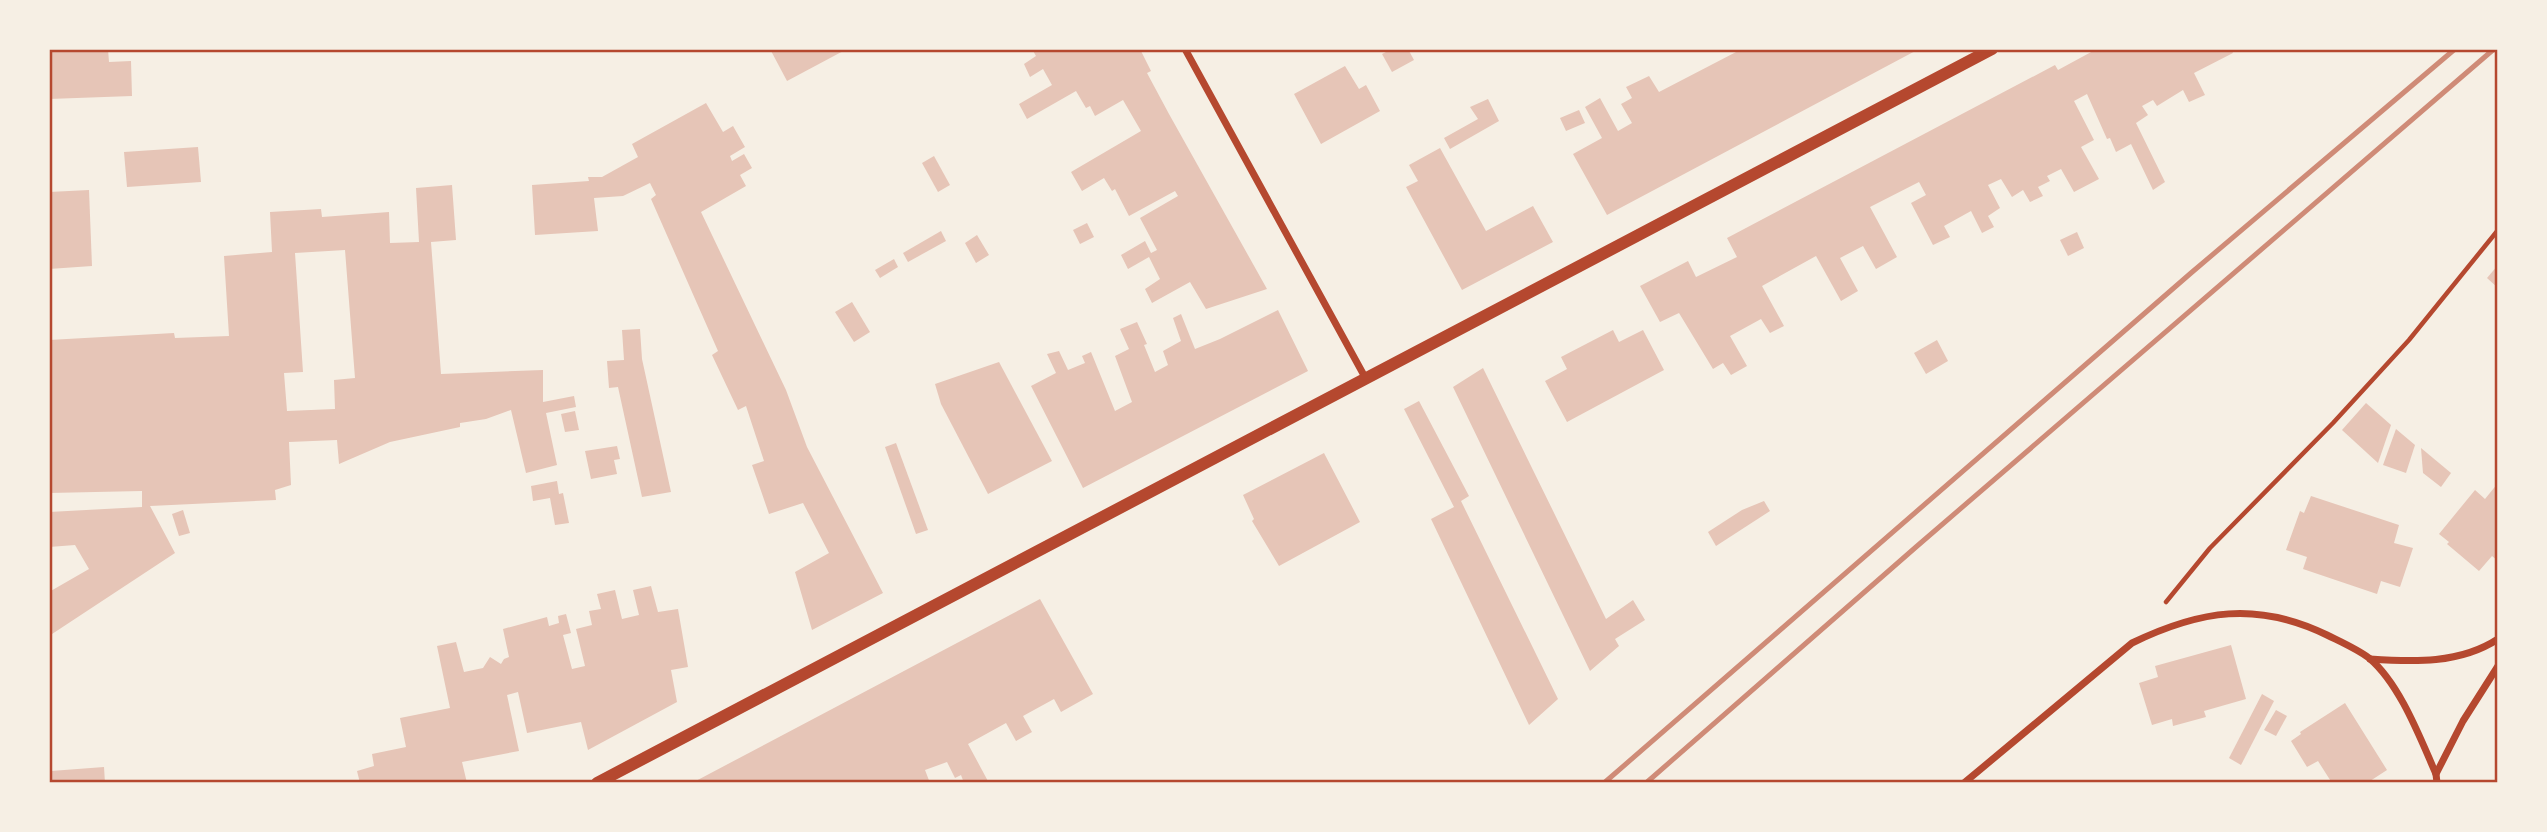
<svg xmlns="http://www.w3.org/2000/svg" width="2547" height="832" viewBox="0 0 2547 832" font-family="Inter,sans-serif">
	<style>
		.building { fill: #e6c5b7; fill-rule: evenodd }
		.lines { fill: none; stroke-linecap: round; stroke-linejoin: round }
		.path { stroke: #b5482f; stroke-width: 4.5 }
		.minor { stroke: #b5482f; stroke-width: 7 }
		.tertiary { stroke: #b5482f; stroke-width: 12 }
		.rail { stroke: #cf8b77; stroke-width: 5 }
		.neatline { fill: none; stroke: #b5482f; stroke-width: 2.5 }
	</style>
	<rect width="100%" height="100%" fill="#f6efe4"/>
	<g class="building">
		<path d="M 49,49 L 108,49 L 109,62 L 131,61 L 132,96 L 49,99 Z"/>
		<path d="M 770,49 L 847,49 L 787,81 Z"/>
		<path d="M 1032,49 L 1140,49 L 1151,71 L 1147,73 L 1169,114 L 1267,289 L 1206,309 L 1190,282 L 1152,303 L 1145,289 L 1160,279 L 1149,257 L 1128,269 L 1121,255 L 1145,241 L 1151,253 L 1157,250 L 1140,218 L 1178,196 L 1175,191 L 1129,216 L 1115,189 L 1112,191 L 1104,178 L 1082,191 L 1071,172 L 1141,131 L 1123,100 L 1095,116 L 1090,106 L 1086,108 L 1076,91 L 1027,119 L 1019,104 L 1052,85 L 1043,69 L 1030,77 L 1024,64 L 1036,56 Z"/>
		<path d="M 1392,49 L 1408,49 L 1414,60 L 1392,72 L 1382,54 Z"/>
		<path d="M 1737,49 L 1919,49 L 1607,215 L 1573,154 L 1602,138 L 1585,107 L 1600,98 L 1618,131 L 1632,123 L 1621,104 L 1632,98 L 1626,87 L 1649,76 L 1659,92 L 1738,51 Z"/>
		<path d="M 2092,49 L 2231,49 L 2233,53 L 2194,73 L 2205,95 L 2189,102 L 2183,90 L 2157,106 L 2153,100 L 2142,106 L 2148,115 L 2136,123 L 2165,182 L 2153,190 L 2131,144 L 2116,152 L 2110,138 L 2107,139 L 2087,94 L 2074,101 L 2094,140 L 2081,147 L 2099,179 L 2074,192 L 2061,169 L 2047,176 L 2050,181 L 2038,187 L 2043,196 L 2030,202 L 2023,190 L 2012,197 L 2001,179 L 1988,185 L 2000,208 L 1988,216 L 1994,227 L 1982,233 L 1971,211 L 1944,226 L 1950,237 L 1933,245 L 1911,203 L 1926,195 L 1919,182 L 1870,207 L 1897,257 L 1876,269 L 1863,246 L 1840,258 L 1858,291 L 1841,301 L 1816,256 L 1762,286 L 1784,326 L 1770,333 L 1761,319 L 1730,336 L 1747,366 L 1731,375 L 1723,363 L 1713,369 L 1679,313 L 1660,322 L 1640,286 L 1688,261 L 1696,277 L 1737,257 L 1727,238 L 2055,65 L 2058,70 L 2093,51 Z"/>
		<path d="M 1345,66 L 1359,89 L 1366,85 L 1380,111 L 1321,144 L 1294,94 Z"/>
		<path d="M 1488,99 L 1499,121 L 1450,149 L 1444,138 L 1478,119 L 1470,107 Z"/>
		<path d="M 706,103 L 723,132 L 733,126 L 745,147 L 730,156 L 732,161 L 744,154 L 752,168 L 740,175 L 746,186 L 701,212 L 786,390 L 807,447 L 883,593 L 812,630 L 795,572 L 829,553 L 803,503 L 769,514 L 752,465 L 764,461 L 746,406 L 738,410 L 712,355 L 718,351 L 651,199 L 656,195 L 650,183 L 623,196 L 594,198 L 598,231 L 535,235 L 532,185 L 589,181 L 588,177 L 602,177 L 638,157 L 632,144 Z"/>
		<path d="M 1579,110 L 1585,123 L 1566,131 L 1560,118 Z"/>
		<path d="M 198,147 L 201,182 L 127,187 L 124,152 Z"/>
		<path d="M 1440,148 L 1486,231 L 1533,206 L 1553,242 L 1462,290 L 1406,187 L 1418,181 L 1409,165 Z"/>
		<path d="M 934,156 L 950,185 L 938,192 L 922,163 Z"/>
		<path d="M 452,185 L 456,240 L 431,242 L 441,374 L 543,370 L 543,402 L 574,396 L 576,407 L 546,413 L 557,465 L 526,473 L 511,410 L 486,419 L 460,423 L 460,427 L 390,442 L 339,464 L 337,440 L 289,442 L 291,485 L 275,490 L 276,500 L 150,506 L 175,553 L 49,636 L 49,592 L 89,569 L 75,545 L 49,547 L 49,512 L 142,507 L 142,491 L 49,493 L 49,340 L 174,333 L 175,338 L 229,336 L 224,256 L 272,252 L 270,212 L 321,209 L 322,217 L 389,212 L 390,243 L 419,242 L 416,188 ZM 345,250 L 355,378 L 334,380 L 335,409 L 287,411 L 284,373 L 303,372 L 295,253 Z"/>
		<path d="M 89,190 L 92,266 L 49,269 L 49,192 Z"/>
		<path d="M 1087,223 L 1094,237 L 1080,244 L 1073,230 Z"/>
		<path d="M 941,231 L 946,241 L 908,262 L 903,253 Z"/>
		<path d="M 2077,232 L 2084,248 L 2068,256 L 2060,240 Z"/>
		<path d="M 977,235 L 989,255 L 976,263 L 965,243 Z"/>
		<path d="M 894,259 L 898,267 L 880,278 L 875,270 Z"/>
		<path d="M 2498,265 L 2498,288 L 2487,278 Z"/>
		<path d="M 852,302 L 870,332 L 854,342 L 835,312 Z"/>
		<path d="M 1278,310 L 1308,371 L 1083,488 L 1031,386 L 1056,373 L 1047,354 L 1059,351 L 1068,370 L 1085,363 L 1082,356 L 1091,352 L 1115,411 L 1132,402 L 1115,356 L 1129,349 L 1120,329 L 1137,322 L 1147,344 L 1144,345 L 1155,372 L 1168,365 L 1163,351 L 1181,341 L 1173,318 L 1181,314 L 1195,349 L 1220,339 Z"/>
		<path d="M 640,329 L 642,359 L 671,492 L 642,497 L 618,387 L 609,388 L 607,361 L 624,360 L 622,330 Z"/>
		<path d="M 1613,330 L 1619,342 L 1643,330 L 1664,370 L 1567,422 L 1545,381 L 1567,369 L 1561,357 Z"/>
		<path d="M 1937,340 L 1948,361 L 1926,374 L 1914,353 Z"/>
		<path d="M 999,362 L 1052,461 L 988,494 L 941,404 L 935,384 Z"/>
		<path d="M 1483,368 L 1606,619 L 1633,600 L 1645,620 L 1615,639 L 1619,646 L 1590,671 L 1453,387 Z"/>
		<path d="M 1419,401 L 1469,496 L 1461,501 L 1558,699 L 1529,725 L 1431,519 L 1454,507 L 1404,409 Z"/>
		<path d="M 2366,403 L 2391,425 L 2378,463 L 2342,430 Z"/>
		<path d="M 575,411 L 579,430 L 565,432 L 561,414 Z"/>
		<path d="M 2396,429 L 2415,445 L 2406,473 L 2383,465 Z"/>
		<path d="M 896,443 L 928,530 L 916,534 L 885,447 Z"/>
		<path d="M 617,446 L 620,459 L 614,460 L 617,474 L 591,479 L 585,451 Z"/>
		<path d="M 2421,448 L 2451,473 L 2441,487 L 2423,473 Z"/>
		<path d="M 1324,453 L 1360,522 L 1279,566 L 1252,521 L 1254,519 L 1243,495 Z"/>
		<path d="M 557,481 L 559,494 L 563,493 L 569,523 L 555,525 L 550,498 L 533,501 L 531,486 Z"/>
		<path d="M 2498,483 L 2498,561 L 2492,556 L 2479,571 L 2447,544 L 2449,542 L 2439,534 L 2475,490 L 2485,499 Z"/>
		<path d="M 2311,496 L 2399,525 L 2394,543 L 2413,548 L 2400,587 L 2381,581 L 2377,594 L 2303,569 L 2307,557 L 2286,550 L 2300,511 L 2304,513 Z"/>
		<path d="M 1764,501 L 1770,511 L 1716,546 L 1708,532 L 1742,510 Z"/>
		<path d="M 183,510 L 190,533 L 179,536 L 172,514 Z"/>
		<path d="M 651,586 L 658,612 L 678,609 L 688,667 L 671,670 L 677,702 L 588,750 L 581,722 L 527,733 L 518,692 L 507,695 L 519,751 L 462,762 L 467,783 L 360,783 L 357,771 L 374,766 L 372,754 L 406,747 L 400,718 L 450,708 L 437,646 L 456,642 L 464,672 L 483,668 L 490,657 L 501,664 L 504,659 L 509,657 L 503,629 L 547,617 L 549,626 L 559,623 L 558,616 L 566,614 L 571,633 L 563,635 L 572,669 L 585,666 L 576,629 L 592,625 L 589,611 L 601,609 L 597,594 L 615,590 L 622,619 L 639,615 L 633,590 Z"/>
		<path d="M 1040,599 L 1093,694 L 1061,712 L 1054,699 L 1023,716 L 1032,732 L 1016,741 L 1006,723 L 968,744 L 989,783 L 964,783 L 961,775 L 955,778 L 947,762 L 925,770 L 930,783 L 692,783 Z"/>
		<path d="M 2231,645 L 2246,699 L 2204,711 L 2206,717 L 2173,726 L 2172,719 L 2152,725 L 2139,683 L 2158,677 L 2155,666 Z"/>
		<path d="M 2262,694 L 2274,701 L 2241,765 L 2229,758 Z"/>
		<path d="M 2345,703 L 2387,770 L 2367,783 L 2332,783 L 2318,761 L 2307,767 L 2291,741 L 2301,734 L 2300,732 Z"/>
		<path d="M 2276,710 L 2287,716 L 2276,736 L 2264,730 Z"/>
		<path d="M 49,766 L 51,766 L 51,771 L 104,767 L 105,783 L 49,783 Z"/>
	</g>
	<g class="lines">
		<path class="path" d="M 2166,602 L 2210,548 L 2333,423 L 2409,340 L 2498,230"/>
		<g class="minor">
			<path d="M 1185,49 L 1366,379"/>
			<path d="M 2370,659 C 2413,662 2460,664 2498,639"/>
			<path d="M 2436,774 L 2463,721 L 2498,666"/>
			<path d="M 1964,783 L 2132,643 C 2200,610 2257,601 2327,635 C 2341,642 2357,649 2369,658 C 2400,684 2420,738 2436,774 L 2437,783"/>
		</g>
		<path class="tertiary" d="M 597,783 L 1992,49"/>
		<g class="rail">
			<path d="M 1604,783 L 2191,273 L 2455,49"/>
			<path d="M 1646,783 L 1916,547 L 2494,49"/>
		</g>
	</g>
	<rect width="2547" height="832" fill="none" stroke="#f6efe4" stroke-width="102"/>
	<rect x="51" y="51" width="2445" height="730" class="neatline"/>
</svg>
